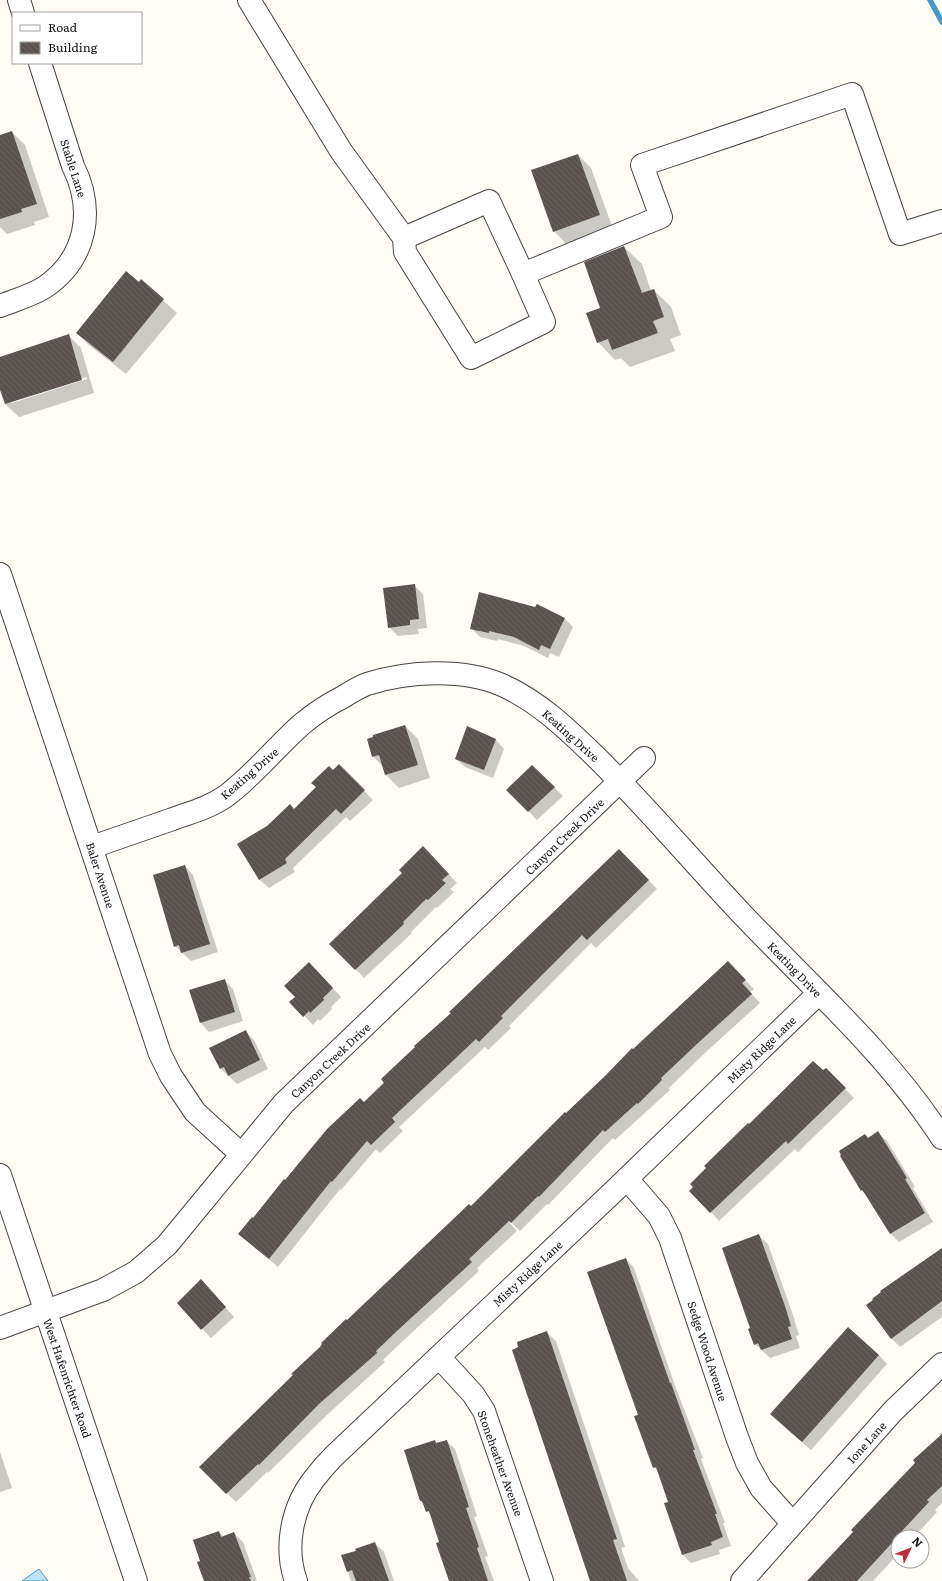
<svg xmlns="http://www.w3.org/2000/svg" width="942" height="1581" viewBox="0 0 942 1581" font-family="Literata,serif">
	<style>
		.water { fill: #bce1f4; stroke: #4799c7 }
		.shadow { fill: #0003; fill-rule: evenodd }
		.lines { fill: none; stroke-linecap: round; stroke-linejoin: round }
		.stream { stroke: #4799c7; stroke-width: 5.5 }
		.building { fill: url(#building-back-hatch) }
		.minor-casing { stroke: #444; stroke-width: 24 }
		.minor { stroke: #fff; stroke-width: 22 }
		.labels { text-anchor: middle; dominant-baseline: central; stroke-width: 4; stroke-linejoin: round; paint-order: stroke }
		.street-label { font-size: 11px; fill: #111; stroke: #fff }
	</style>
	<defs>
		<pattern id="building-back-hatch" width="6" height="6" patternUnits="userSpaceOnUse"><rect width="6" height="6" fill="#59524e"/><path d="M-1 5l2 2M0 0l6 6M5-1l2 2" fill="none" stroke="#6c6663"/></pattern>
	</defs>
	<rect width="100%" height="100%" fill="#fefcf5"/>
	<path class="water" d="M 39,1569 L 48,1581 L 22,1581 Z"/>
	<g class="shadow">
		<path d="M 12,132 L 25,145 L 49,217 L 34,222 L 35,225 L 7,234 L 0,227 L 0,136 Z"/>
		<path d="M 578,155 L 591,168 L 613,229 L 567,245 L 554,231 Z"/>
		<path d="M 624,247 L 642,264 L 651,291 L 654,290 L 671,307 L 681,335 L 670,339 L 675,351 L 630,367 L 621,358 L 615,360 L 598,342 L 602,308 Z"/>
		<path d="M 141,280 L 177,313 L 126,374 L 90,346 L 77,333 Z"/>
		<path d="M 68,335 L 81,348 L 94,393 L 19,417 L 5,404 L 0,387 L 0,357 ZM 86,377 L 87,379 L 12,403 L 12,401 Z"/>
		<path d="M 414,585 L 423,594 L 427,628 L 418,629 L 419,634 L 398,636 L 389,627 Z"/>
		<path d="M 565,619 L 573,627 L 559,657 L 550,653 L 548,658 L 524,646 L 498,639 L 497,641 L 480,637 L 471,628 Z"/>
		<path d="M 405,726 L 418,739 L 430,778 L 399,788 L 386,775 L 384,768 L 373,756 Z"/>
		<path d="M 468,727 L 496,740 L 504,749 L 493,778 L 465,767 L 456,759 Z"/>
		<path d="M 339,765 L 373,800 L 350,821 L 346,817 L 293,868 L 295,872 L 269,888 L 260,880 L 239,844 L 294,810 Z"/>
		<path d="M 554,787 L 563,796 L 537,820 L 508,790 Z"/>
		<path d="M 619,850 L 657,889 L 596,948 L 591,943 L 509,1026 L 511,1028 L 488,1050 L 485,1047 L 399,1127 L 403,1131 L 380,1153 L 376,1149 L 341,1190 L 340,1189 L 278,1267 L 248,1242 L 240,1234 L 254,1220 L 285,1182 L 452,1013 Z"/>
		<path d="M 432,856 L 457,883 L 450,889 L 454,892 L 437,908 L 436,907 L 411,932 L 412,933 L 364,978 L 331,944 L 403,873 Z"/>
		<path d="M 185,866 L 193,875 L 218,952 L 191,961 L 175,946 Z"/>
		<path d="M 736,971 L 754,989 L 750,992 L 760,1003 L 707,1051 L 669,1088 L 670,1090 L 647,1111 L 615,1140 L 613,1138 L 548,1205 L 547,1204 L 520,1231 L 508,1219 L 507,1220 L 517,1231 L 477,1268 L 479,1271 L 406,1338 L 383,1360 L 385,1362 L 329,1413 L 268,1473 L 267,1472 L 236,1502 L 201,1467 L 347,1321 L 471,1207 L 633,1050 Z"/>
		<path d="M 318,972 L 341,997 L 331,1007 L 332,1009 L 320,1021 L 318,1019 L 313,1025 L 291,1002 Z"/>
		<path d="M 224,980 L 233,989 L 243,1021 L 209,1032 L 201,1023 L 190,991 Z"/>
		<path d="M 245,1031 L 254,1040 L 268,1069 L 237,1084 L 221,1069 Z"/>
		<path d="M 826,1069 L 854,1098 L 798,1152 L 795,1149 L 719,1221 L 711,1212 L 750,1126 Z"/>
		<path d="M 878,1133 L 887,1141 L 915,1187 L 913,1188 L 933,1222 L 899,1242 L 890,1233 L 841,1156 Z"/>
		<path d="M 759,1236 L 768,1244 L 793,1315 L 799,1335 L 796,1336 L 800,1348 L 770,1358 L 755,1344 L 751,1328 Z"/>
		<path d="M 942,1250 L 942,1317 L 900,1347 L 892,1339 L 867,1305 L 883,1292 Z"/>
		<path d="M 626,1259 L 634,1268 L 677,1391 L 703,1458 L 701,1459 L 725,1523 L 723,1523 L 731,1546 L 719,1550 L 720,1554 L 691,1563 L 683,1555 L 669,1503 L 658,1471 L 654,1467 L 639,1416 Z"/>
		<path d="M 209,1289 L 234,1317 L 211,1338 L 178,1303 Z"/>
		<path d="M 547,1333 L 556,1341 L 619,1528 L 625,1547 L 621,1548 L 628,1568 L 639,1581 L 591,1581 L 519,1348 Z"/>
		<path d="M 879,1355 L 887,1364 L 811,1450 L 780,1423 Z"/>
		<path d="M 942,1432 L 942,1503 L 935,1510 L 937,1512 L 914,1537 L 898,1537 L 898,1554 L 873,1581 L 808,1581 L 941,1436 L 939,1434 Z"/>
		<path d="M 435,1441 L 437,1444 L 446,1441 L 455,1449 L 477,1516 L 474,1517 L 488,1556 L 485,1557 L 494,1581 L 450,1581 L 440,1543 L 431,1515 L 421,1501 Z"/>
		<path d="M 0,1452 L 12,1488 L 0,1492 Z"/>
		<path d="M 219,1532 L 224,1537 L 234,1533 L 243,1542 L 257,1581 L 205,1581 L 201,1562 Z"/>
		<path d="M 375,1543 L 384,1552 L 394,1581 L 351,1581 L 343,1556 Z"/>
	</g>
	<g class="lines">
		<path class="stream" d="M 930,0 L 942,22"/>
	</g>
	<g class="building">
		<path d="M 12,131 L 37,204 L 21,209 L 22,212 L 0,219 L 0,135 Z"/>
		<path d="M 578,154 L 600,215 L 553,232 L 531,170 Z"/>
		<path d="M 624,246 L 642,293 L 654,289 L 664,317 L 653,321 L 658,333 L 612,350 L 608,339 L 597,343 L 586,313 L 600,308 L 584,262 Z"/>
		<path d="M 126,271 L 139,282 L 141,279 L 164,299 L 113,362 L 76,333 Z"/>
		<path d="M 69,334 L 82,380 L 5,404 L 0,390 L 0,357 Z"/>
		<path d="M 415,584 L 419,619 L 410,620 L 410,625 L 388,628 L 383,588 Z"/>
		<path d="M 479,592 L 535,607 L 537,604 L 565,618 L 550,649 L 541,645 L 539,650 L 514,637 L 489,631 L 489,633 L 470,629 Z"/>
		<path d="M 405,725 L 418,765 L 385,775 L 379,755 L 372,757 L 367,739 L 373,737 L 373,735 Z"/>
		<path d="M 467,726 L 496,739 L 484,770 L 455,759 Z"/>
		<path d="M 339,764 L 365,790 L 341,814 L 336,809 L 285,859 L 287,863 L 259,880 L 237,844 L 267,826 L 290,804 L 294,809 L 316,787 L 311,783 L 329,766 L 333,770 Z"/>
		<path d="M 532,765 L 555,787 L 528,812 L 506,790 Z"/>
		<path d="M 423,846 L 449,874 L 442,880 L 446,883 L 428,900 L 426,899 L 403,922 L 404,924 L 355,970 L 329,944 L 402,873 L 399,870 Z"/>
		<path d="M 619,849 L 649,880 L 587,940 L 582,935 L 501,1016 L 503,1018 L 479,1042 L 476,1039 L 392,1118 L 395,1122 L 371,1145 L 367,1141 L 332,1182 L 331,1181 L 269,1259 L 238,1234 L 252,1217 L 253,1218 L 284,1179 L 285,1180 L 327,1129 L 360,1098 L 364,1102 L 384,1083 L 381,1079 L 415,1047 L 414,1046 L 451,1013 L 449,1012 Z"/>
		<path d="M 185,865 L 210,944 L 181,953 L 179,945 L 174,947 L 153,875 Z"/>
		<path d="M 728,961 L 746,980 L 742,983 L 752,994 L 698,1043 L 661,1078 L 662,1080 L 638,1104 L 637,1103 L 605,1132 L 603,1130 L 539,1197 L 538,1196 L 511,1223 L 509,1221 L 469,1259 L 472,1262 L 398,1330 L 376,1351 L 377,1353 L 319,1404 L 259,1465 L 258,1464 L 226,1494 L 199,1467 L 293,1375 L 291,1374 L 320,1347 L 322,1344 L 321,1343 L 346,1319 L 347,1320 L 469,1204 L 471,1206 L 565,1112 L 566,1113 L 606,1075 L 632,1048 L 633,1049 Z"/>
		<path d="M 309,962 L 333,988 L 323,998 L 324,1000 L 310,1013 L 309,1011 L 303,1017 L 289,1002 L 295,997 L 284,986 Z"/>
		<path d="M 225,979 L 235,1012 L 200,1023 L 189,990 Z"/>
		<path d="M 246,1030 L 260,1060 L 228,1076 L 224,1067 L 220,1069 L 209,1048 Z"/>
		<path d="M 813,1061 L 823,1070 L 826,1068 L 846,1088 L 788,1144 L 786,1141 L 710,1213 L 689,1191 L 693,1187 L 690,1184 L 706,1168 L 704,1166 L 748,1123 L 749,1124 Z"/>
		<path d="M 878,1131 L 907,1178 L 905,1179 L 925,1213 L 890,1234 L 865,1194 L 862,1190 L 861,1191 L 840,1156 L 841,1155 L 839,1151 L 865,1134 L 868,1138 Z"/>
		<path d="M 759,1234 L 785,1306 L 791,1326 L 788,1327 L 792,1339 L 761,1350 L 758,1343 L 754,1345 L 748,1329 L 750,1328 L 722,1248 Z"/>
		<path d="M 942,1248 L 942,1301 L 891,1339 L 866,1305 L 873,1300 L 872,1299 L 881,1292 L 880,1291 Z"/>
		<path d="M 626,1258 L 670,1383 L 671,1383 L 695,1450 L 693,1450 L 717,1514 L 715,1514 L 723,1537 L 711,1542 L 712,1545 L 682,1555 L 664,1503 L 668,1502 L 656,1467 L 653,1468 L 634,1416 L 638,1415 L 587,1272 Z"/>
		<path d="M 201,1279 L 226,1307 L 201,1330 L 177,1303 Z"/>
		<path d="M 848,1327 L 879,1355 L 802,1442 L 770,1414 Z"/>
		<path d="M 547,1331 L 610,1518 L 617,1539 L 613,1540 L 627,1581 L 590,1581 L 512,1350 L 518,1347 L 517,1342 Z"/>
		<path d="M 942,1434 L 942,1486 L 927,1500 L 929,1502 L 902,1531 L 906,1535 L 904,1537 L 898,1537 L 898,1543 L 894,1547 L 891,1544 L 857,1581 L 807,1581 L 853,1532 L 851,1530 L 915,1463 L 913,1460 Z"/>
		<path d="M 435,1440 L 436,1443 L 447,1440 L 469,1507 L 466,1508 L 479,1547 L 477,1548 L 488,1581 L 449,1581 L 436,1543 L 439,1542 L 429,1511 L 426,1512 L 422,1501 L 420,1501 L 404,1450 Z"/>
		<path d="M 219,1531 L 221,1537 L 234,1532 L 251,1577 L 249,1577 L 251,1581 L 204,1581 L 197,1562 L 200,1561 L 193,1540 Z"/>
		<path d="M 375,1542 L 389,1581 L 356,1581 L 352,1570 L 347,1572 L 341,1555 L 356,1551 L 355,1549 Z"/>
	</g>
	<g class="lines">
		<g class="minor-casing">
			<g id="minor">
				<path d="M 19,0 L 23,13"/>
				<path d="M 249,0 L 341,151 L 404,238 L 489,201 L 523,274 L 661,217 L 642,165 L 852,94 L 900,234 L 942,221"/>
				<path d="M 404,238 L 405,252 L 471,358 L 544,322 L 523,274"/>
				<path d="M 0,306 C 15,300 31,296 45,287 C 87,258 95,210 73,166 L 40,63"/>
				<path d="M 0,574 L 160,1054 L 171,1076 L 195,1112 L 241,1154"/>
				<path d="M 92,847 C 118,838 144,829 170,820 C 189,813 209,808 226,796 C 254,775 276,747 302,724 C 314,714 329,704 343,697 C 351,692 359,687 367,684 C 408,671 463,668 502,685 C 538,701 566,728 594,755 C 645,805 691,860 740,912 C 809,985 887,1053 942,1138"/>
				<path d="M 0,1175 L 136,1581"/>
				<path d="M 627,1179 L 659,1216 L 670,1238 L 737,1437 L 747,1463 L 761,1488 L 792,1523"/>
				<path d="M 0,1328 L 103,1290 L 136,1272 L 167,1245 L 284,1103 L 644,758"/>
				<path d="M 439,1357 L 473,1394 L 484,1411 L 542,1581"/>
				<path d="M 296,1581 C 284,1547 292,1507 314,1479 C 320,1471 327,1463 334,1456 L 612,1193 L 819,993"/>
				<path d="M 742,1581 L 893,1411 L 942,1364"/>
			</g>
		</g>
		<use href="#minor" class="minor"/>
	</g>
	<g class="labels">
		<g class="street-label">
			<text transform="translate(74 168) rotate(72)">Stable Lane</text>
			<text transform="translate(571 735) rotate(42)">Keating Drive</text>
			<text transform="translate(249 773) rotate(-41)">Keating Drive</text>
			<text transform="translate(564 836) rotate(-44)">Canyon Creek Drive</text>
			<text transform="translate(101 875) rotate(72)">Baler Avenue</text>
			<text transform="translate(795 969) rotate(46)">Keating Drive</text>
			<text transform="translate(761 1049) rotate(-44)">Misty Ridge Lane</text>
			<text transform="translate(330 1060) rotate(-43)">Canyon Creek Drive</text>
			<text transform="translate(527 1273) rotate(-43)">Misty Ridge Lane</text>
			<text transform="translate(708 1351) rotate(72)">Sedge Wood Avenue</text>
			<text transform="translate(68 1378) rotate(71)">West Hafenrichter Road</text>
			<text transform="translate(866 1442) rotate(-48)">Ione Lane</text>
			<text transform="translate(501 1463) rotate(70)">Stoneheather Avenue</text>
		</g>
	</g>
	<rect x="12" y="12" width="130" height="52" fill="#ffffff" stroke="#a0a0a0"/>
	<rect x="20" y="25" width="20" height="6" fill="#ffffff" stroke="#a0a0a0"/>
	<text x="48" y="32" font-size="12" fill="#111111">Road</text>
	<rect x="20" y="42" width="20" height="12" fill="url(#building-back-hatch)" stroke="#a0a0a0"/>
	<text x="48" y="52" font-size="12" fill="#111111">Building</text>
	<g transform="translate(910 1549) rotate(47)"><circle r="19" fill="#ffffff" stroke="#a0a0a0"/>
	<path d="M0-3L7 15L0 10L-7 15Z" fill="#bb2e3b"/>
	<text y="-6" font-size="11" font-weight="bold" text-anchor="middle" fill="#111111">N</text>
	</g>
</svg>
